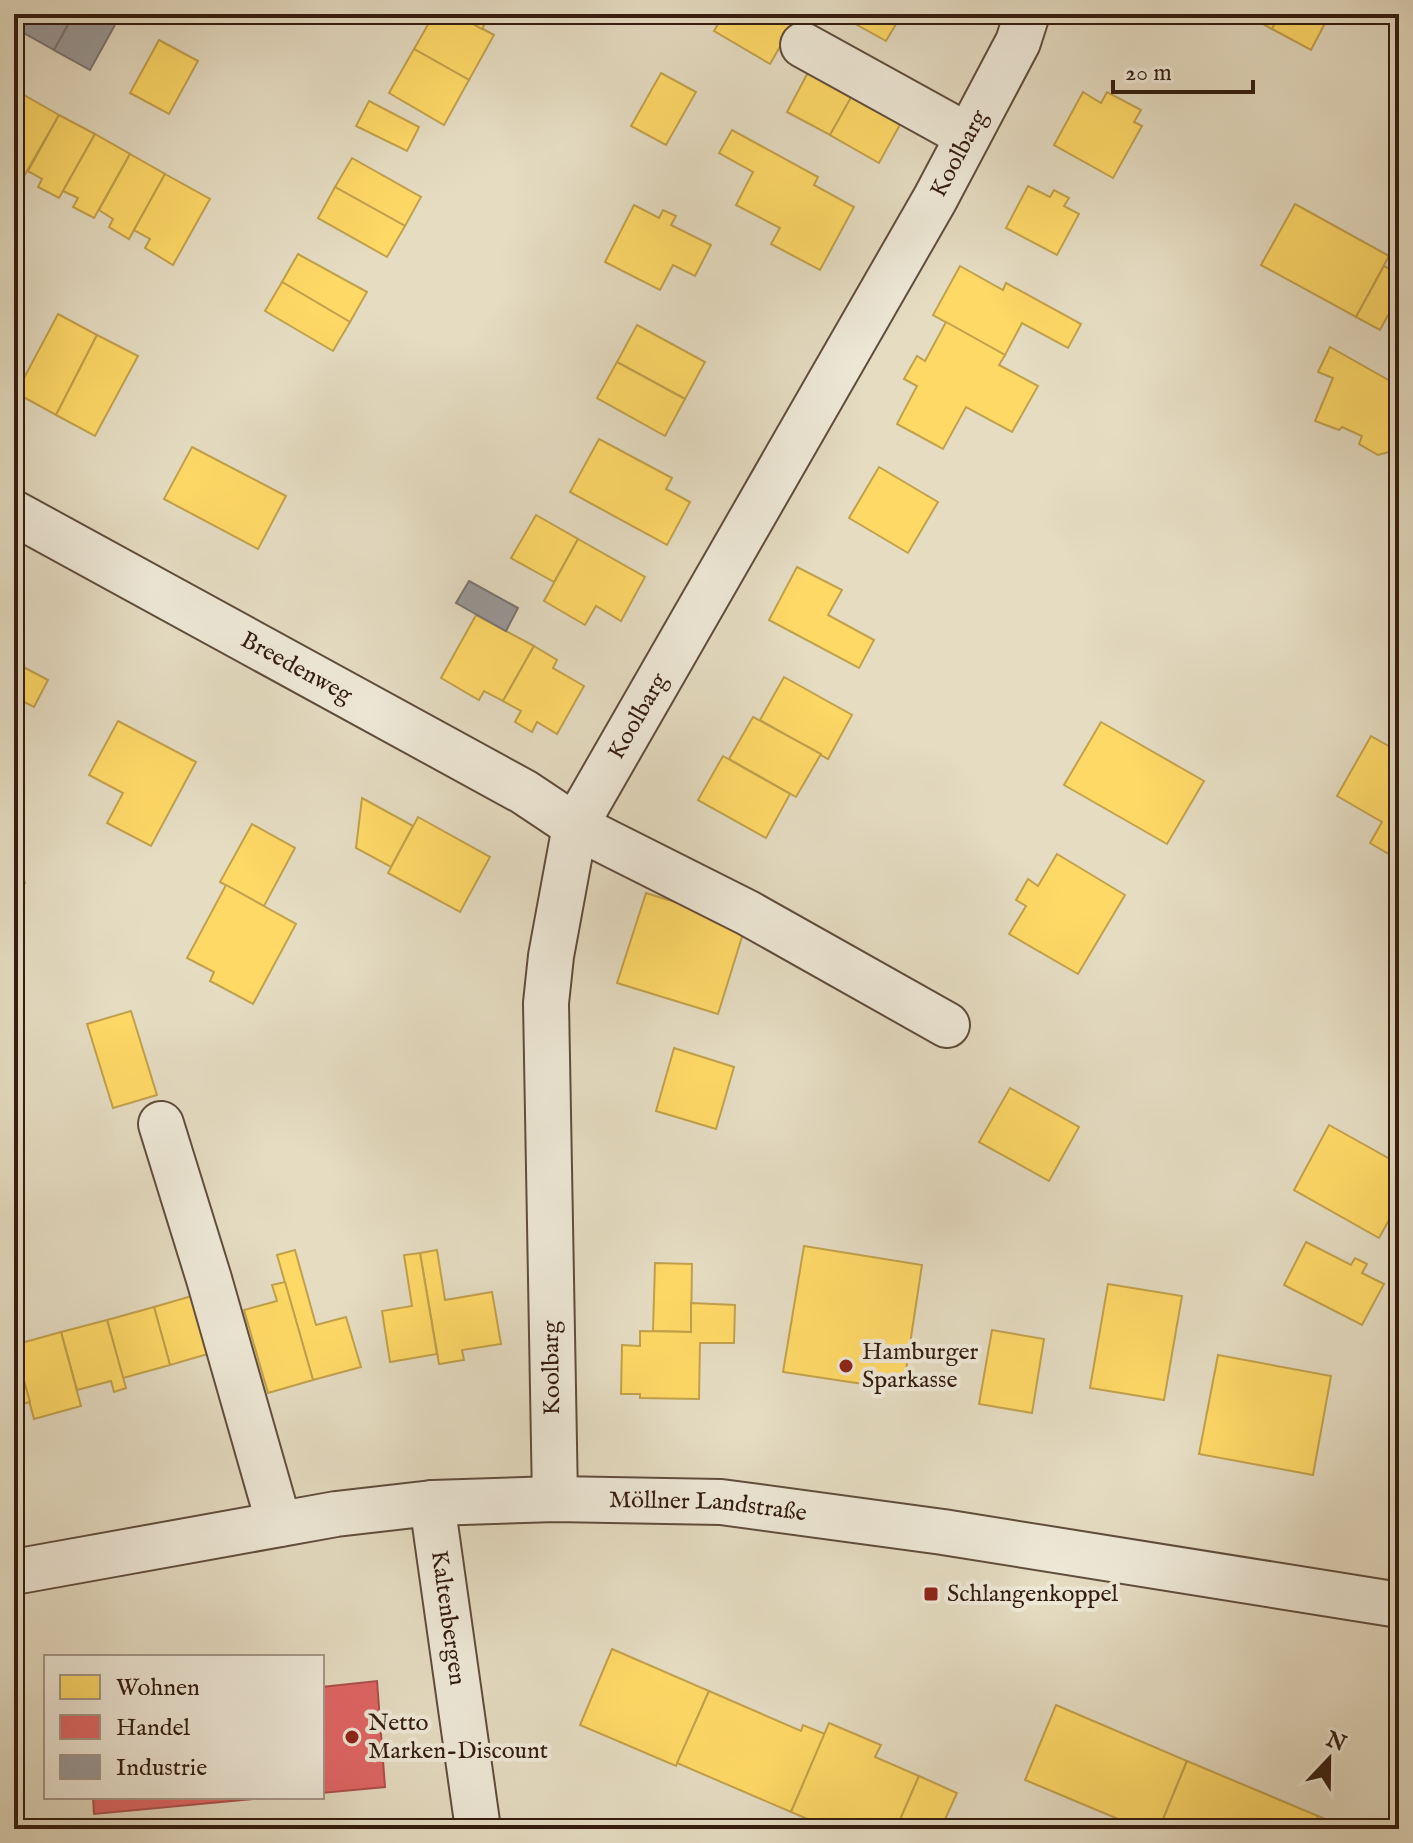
<svg xmlns="http://www.w3.org/2000/svg" width="1413" height="1843" viewBox="0 0 1413 1843" font-family="'IM FELL English',serif">
	<style>
		.homes { fill: #ffd966; stroke: #c2a14c; stroke-width: 2 }
		.shops { fill: #e06666; stroke: #ac504c; stroke-width: 2 }
		.industry { fill: #999; stroke: #7b7470; stroke-width: 2 }
		.lines { fill: none; stroke-linecap: round; stroke-linejoin: round }
		.minor-casing { stroke: #604d3c; stroke-width: 48 }
		.minor { stroke: #eee8d7; stroke-width: 44 }
		.poi-dot { fill: #8f2418; stroke: #eee8d7; stroke-width: 3 }
		.labels { text-anchor: middle; dominant-baseline: central; stroke-width: 8; stroke-linejoin: round; paint-order: stroke }
		.street-label { font-size: 24px; fill: #341d0f; stroke: #eee8d7 }
		.poi-label { font-size: 24px; fill: #341d0f; stroke: #eee8d7; text-anchor: start }
	</style>
	<rect width="100%" height="100%" fill="#e5dcc2"/>
	<filter id="stains"><feTurbulence type="fractalNoise" baseFrequency=".0025" numOctaves="4"/><feColorMatrix values="0 0 0 0 .2 0 0 0 0 .09 0 0 0 0 .02 0 0 0 .5 -.17"/></filter>
	<radialGradient id="worn" r=".72"><stop offset=".6" stop-color="#630" stop-opacity="0"/><stop offset="1" stop-color="#630" stop-opacity=".3"/></radialGradient>
	<g class="homes">
		<path d="M 434,14 L 456,14 L 494,35 L 469,80 L 414,49 Z"/>
		<path d="M 456,14 L 490,14 L 482,29 Z"/>
		<path d="M 724,14 L 776,14 L 793,24 L 770,64 L 714,31 Z"/>
		<path d="M 844,14 L 902,14 L 886,41 L 843,17 Z"/>
		<path d="M 1245,14 L 1280,14 L 1272,29 Z"/>
		<path d="M 1280,14 L 1330,14 L 1311,50 L 1272,29 Z"/>
		<path d="M 159,40 L 198,61 L 169,114 L 130,93 Z"/>
		<path d="M 414,49 L 469,80 L 444,125 L 389,93 Z"/>
		<path d="M 813,63 L 857,88 L 830,135 L 787,112 Z"/>
		<path d="M 661,73 L 696,92 L 666,145 L 631,126 Z"/>
		<path d="M 859,83 L 908,110 L 879,163 L 830,135 Z"/>
		<path d="M 14,89 L 24,95 L 14,112 Z"/>
		<path d="M 1083,92 L 1101,103 L 1107,92 L 1141,110 L 1134,122 L 1142,126 L 1113,178 L 1054,145 Z"/>
		<path d="M 24,95 L 59,115 L 23,178 L 14,173 L 14,112 Z"/>
		<path d="M 369,101 L 419,127 L 407,151 L 356,126 Z"/>
		<path d="M 59,115 L 95,134 L 59,198 L 38,187 L 42,179 L 28,171 Z"/>
		<path d="M 732,130 L 818,177 L 814,185 L 854,207 L 820,270 L 771,244 L 780,228 L 736,205 L 753,172 L 719,153 Z"/>
		<path d="M 95,134 L 130,154 L 94,218 L 73,207 L 78,198 L 63,191 Z"/>
		<path d="M 130,154 L 165,174 L 129,239 L 109,227 L 113,219 L 99,210 Z"/>
		<path d="M 352,158 L 421,197 L 405,226 L 335,187 Z"/>
		<path d="M 165,174 L 210,199 L 173,265 L 145,248 L 150,239 L 134,230 Z"/>
		<path d="M 1028,186 L 1050,197 L 1054,190 L 1069,198 L 1064,206 L 1079,214 L 1057,255 L 1006,228 Z"/>
		<path d="M 335,187 L 405,226 L 387,257 L 318,218 Z"/>
		<path d="M 1295,204 L 1389,256 L 1356,317 L 1261,265 Z"/>
		<path d="M 634,205 L 659,218 L 663,210 L 676,216 L 671,225 L 711,245 L 695,276 L 673,265 L 660,290 L 605,262 Z"/>
		<path d="M 298,254 L 367,292 L 350,322 L 282,282 Z"/>
		<path d="M 960,266 L 1003,290 L 1006,283 L 1081,324 L 1068,348 L 1022,323 L 1005,355 L 933,315 Z"/>
		<path d="M 1384,266 L 1399,274 L 1399,295 L 1380,330 L 1356,317 Z"/>
		<path d="M 282,282 L 350,322 L 333,351 L 265,311 Z"/>
		<path d="M 58,314 L 97,335 L 56,415 L 16,393 Z"/>
		<path d="M 946,322 L 1005,355 L 999,365 L 1038,386 L 1012,432 L 966,407 L 943,449 L 897,424 L 917,386 L 904,379 L 917,356 L 925,361 Z"/>
		<path d="M 637,325 L 705,362 L 685,399 L 617,362 Z"/>
		<path d="M 97,335 L 138,356 L 95,436 L 56,415 Z"/>
		<path d="M 1330,347 L 1399,386 L 1399,433 L 1389,452 L 1378,455 L 1359,444 L 1362,436 L 1342,427 L 1339,430 L 1315,421 L 1333,378 L 1318,372 Z"/>
		<path d="M 617,362 L 685,399 L 665,436 L 597,398 Z"/>
		<path d="M 599,439 L 672,478 L 666,489 L 690,502 L 667,545 L 570,492 Z"/>
		<path d="M 192,447 L 286,496 L 258,549 L 164,499 Z"/>
		<path d="M 879,467 L 938,502 L 908,553 L 849,518 Z"/>
		<path d="M 536,515 L 578,539 L 554,582 L 511,558 Z"/>
		<path d="M 578,539 L 645,577 L 621,621 L 596,606 L 585,625 L 544,601 Z"/>
		<path d="M 797,567 L 842,590 L 828,615 L 874,640 L 859,668 L 769,620 Z"/>
		<path d="M 476,615 L 534,646 L 503,701 L 484,691 L 479,700 L 441,678 Z"/>
		<path d="M 534,646 L 557,660 L 553,668 L 584,686 L 557,734 L 537,722 L 532,732 L 515,722 L 521,711 L 503,701 Z"/>
		<path d="M 14,662 L 48,680 L 34,707 L 14,697 Z"/>
		<path d="M 784,677 L 852,715 L 828,759 L 760,720 Z"/>
		<path d="M 753,717 L 821,754 L 796,797 L 729,759 Z"/>
		<path d="M 118,721 L 196,762 L 151,846 L 107,823 L 123,793 L 89,775 Z"/>
		<path d="M 1101,722 L 1204,781 L 1167,844 L 1064,785 Z"/>
		<path d="M 1371,736 L 1399,752 L 1399,860 L 1370,843 L 1382,822 L 1337,796 Z"/>
		<path d="M 723,756 L 790,794 L 766,838 L 698,800 Z"/>
		<path d="M 362,798 L 413,826 L 391,867 L 356,848 Z"/>
		<path d="M 418,817 L 490,857 L 460,912 L 388,873 Z"/>
		<path d="M 252,824 L 295,848 L 264,906 L 220,882 Z"/>
		<path d="M 14,847 L 25,883 L 14,886 Z"/>
		<path d="M 1057,854 L 1125,895 L 1078,974 L 1009,934 L 1026,906 L 1016,900 L 1028,879 L 1038,886 Z"/>
		<path d="M 226,885 L 296,924 L 253,1004 L 210,981 L 214,972 L 187,958 Z"/>
		<path d="M 646,893 L 746,924 L 718,1014 L 617,983 Z"/>
		<path d="M 131,1011 L 157,1095 L 113,1108 L 87,1024 Z"/>
		<path d="M 674,1048 L 734,1067 L 716,1129 L 656,1111 Z"/>
		<path d="M 1010,1088 L 1079,1127 L 1049,1181 L 979,1142 Z"/>
		<path d="M 1329,1125 L 1399,1164 L 1399,1202 L 1379,1238 L 1294,1190 Z"/>
		<path d="M 1306,1242 L 1351,1265 L 1355,1258 L 1367,1264 L 1362,1273 L 1384,1284 L 1362,1325 L 1284,1285 Z"/>
		<path d="M 804,1246 L 922,1265 L 903,1390 L 783,1372 Z"/>
		<path d="M 295,1250 L 316,1325 L 346,1317 L 361,1367 L 313,1380 L 277,1255 Z"/>
		<path d="M 437,1250 L 445,1300 L 492,1292 L 501,1344 L 462,1350 L 464,1360 L 439,1364 L 420,1253 Z"/>
		<path d="M 420,1253 L 437,1354 L 390,1362 L 382,1311 L 412,1306 L 404,1255 Z"/>
		<path d="M 655,1263 L 692,1264 L 691,1332 L 653,1331 Z"/>
		<path d="M 285,1282 L 313,1380 L 268,1393 L 244,1310 L 277,1301 L 272,1285 Z"/>
		<path d="M 1108,1284 L 1182,1296 L 1164,1400 L 1090,1388 Z"/>
		<path d="M 202,1293 L 218,1351 L 170,1365 L 154,1307 Z"/>
		<path d="M 691,1303 L 735,1305 L 734,1343 L 700,1343 L 699,1399 L 640,1398 L 640,1394 L 621,1394 L 622,1345 L 640,1346 L 640,1331 L 691,1332 Z"/>
		<path d="M 154,1307 L 170,1365 L 123,1378 L 107,1320 Z"/>
		<path d="M 107,1320 L 126,1388 L 114,1392 L 111,1381 L 77,1390 L 61,1332 Z"/>
		<path d="M 992,1330 L 1044,1339 L 1032,1413 L 979,1404 Z"/>
		<path d="M 61,1332 L 81,1406 L 34,1419 L 14,1345 Z"/>
		<path d="M 14,1345 L 30,1402 L 14,1406 Z"/>
		<path d="M 1218,1355 L 1331,1376 L 1313,1475 L 1199,1454 Z"/>
		<path d="M 612,1649 L 709,1691 L 676,1766 L 580,1725 Z"/>
		<path d="M 709,1691 L 801,1731 L 803,1725 L 825,1734 L 791,1812 L 677,1763 Z"/>
		<path d="M 1056,1705 L 1187,1761 L 1159,1829 L 1142,1829 L 1025,1780 Z"/>
		<path d="M 829,1723 L 881,1745 L 875,1757 L 919,1776 L 896,1829 L 831,1829 L 791,1812 Z"/>
		<path d="M 1187,1761 L 1318,1816 L 1313,1829 L 1159,1829 Z"/>
		<path d="M 919,1776 L 957,1793 L 941,1828 L 944,1829 L 896,1829 Z"/>
		<path d="M 1318,1816 L 1349,1829 L 1313,1829 Z"/>
	</g>
	<g class="shops">
		<path d="M 377,1681 L 385,1787 L 322,1793 L 322,1687 Z"/>
		<path d="M 93,1797 L 274,1797 L 94,1814 Z"/>
	</g>
	<g class="industry">
		<path d="M 23,14 L 74,14 L 54,50 L 15,28 Z"/>
		<path d="M 74,14 L 121,14 L 90,70 L 54,50 Z"/>
		<path d="M 469,581 L 518,608 L 506,631 L 456,603 Z"/>
	</g>
	<g class="lines">
		<g class="minor-casing">
			<g id="minor">
				<path d="M 803,45 L 968,136"/>
				<path id="s1" d="M 14,513 L 524,792 L 575,826 L 748,913 L 947,1025"/>
				<path d="M 161,1124 L 209,1279 L 279,1524"/>
				<path id="s2" d="M 555,1499 L 546,1003 L 551,956 L 575,826 L 935,199 L 1018,42 L 1027,14"/>
				<path id="s3" d="M 432,1503 L 478,1829"/>
				<path id="s4" d="M 14,1572 L 336,1514 L 432,1503 L 555,1499 L 721,1502 L 943,1532 L 1399,1605"/>
			</g>
		</g>
		<use href="#minor" class="minor"/>
	</g>
	<g class="poi-dot">
		<circle cx="846" cy="1366" r="8"/>
		<rect x="923" y="1586" width="16" height="16" rx="4"/>
		<circle cx="352" cy="1737" r="8"/>
	</g>
	<g class="labels">
		<g class="street-label">
			<text stroke="none"><textPath href="#s2" startOffset="1450">Koolbarg</textPath></text>
			<text stroke="none"><textPath href="#s1" startOffset="322">Breedenweg</textPath></text>
			<text stroke="none"><textPath href="#s2" startOffset="802">Koolbarg</textPath></text>
			<text transform="translate(552 1368) rotate(-91)">Koolbarg</text>
			<text stroke="none"><textPath href="#s4" startOffset="700">Möllner Landstraße</textPath></text>
			<text stroke="none"><textPath href="#s3" startOffset="116">Kaltenbergen</textPath></text>
		</g>
		<g class="poi-label">
			<text x="862" y="1352">Hamburger<tspan x="862" dy="28">Sparkasse</tspan></text>
			<text x="947" y="1594">Schlangenkoppel</text>
			<text x="368" y="1723">Netto<tspan x="368" dy="28">Marken-Discount</tspan></text>
		</g>
	</g>
	<rect width="1413" height="1843" fill="none" stroke="#e5dcc2" stroke-width="48"/>
	<rect x="16" y="16" width="1381" height="1811" fill="none" stroke="#341d0f" stroke-width="4"/>
	<rect x="24" y="24" width="1365" height="1795" fill="none" stroke="#341d0f" stroke-width="2"/>
	<rect x="44" y="1655" width="280" height="144" fill="#eee8d7" stroke="#a49787" stroke-width="2"/>
	<rect x="60" y="1675" width="40" height="24" fill="#ffd966" stroke="#a49787" stroke-width="2"/>
	<text x="116" y="1695" font-size="24" fill="#341d0f">Wohnen</text>
	<rect x="60" y="1715" width="40" height="24" fill="#e06666" stroke="#a49787" stroke-width="2"/>
	<text x="116" y="1735" font-size="24" fill="#341d0f">Handel</text>
	<rect x="60" y="1755" width="40" height="24" fill="#999999" stroke="#a49787" stroke-width="2"/>
	<text x="116" y="1775" font-size="24" fill="#341d0f">Industrie</text>
	<g transform="translate(1329 1759) rotate(22)" stroke="#eee8d7" stroke-width="6" paint-order="stroke">
	<path d="M0-6L14 30L0 20L-14 30Z" fill="#341d0f"/>
	<text y="-12" font-size="22" font-weight="bold" text-anchor="middle" fill="#341d0f">N</text>
	</g>
	<path d="M1113 80v12h140v-12" fill="none" stroke="#341d0f" stroke-width="4"/>
	<text x="1125" y="80" font-size="24" fill="#341d0f" stroke="#eee8d7" stroke-width="6" paint-order="stroke">20 m</text>
	<rect width="100%" height="100%" filter="url(#stains)"/>
	<rect width="100%" height="100%" fill="url(#worn)"/>
</svg>
